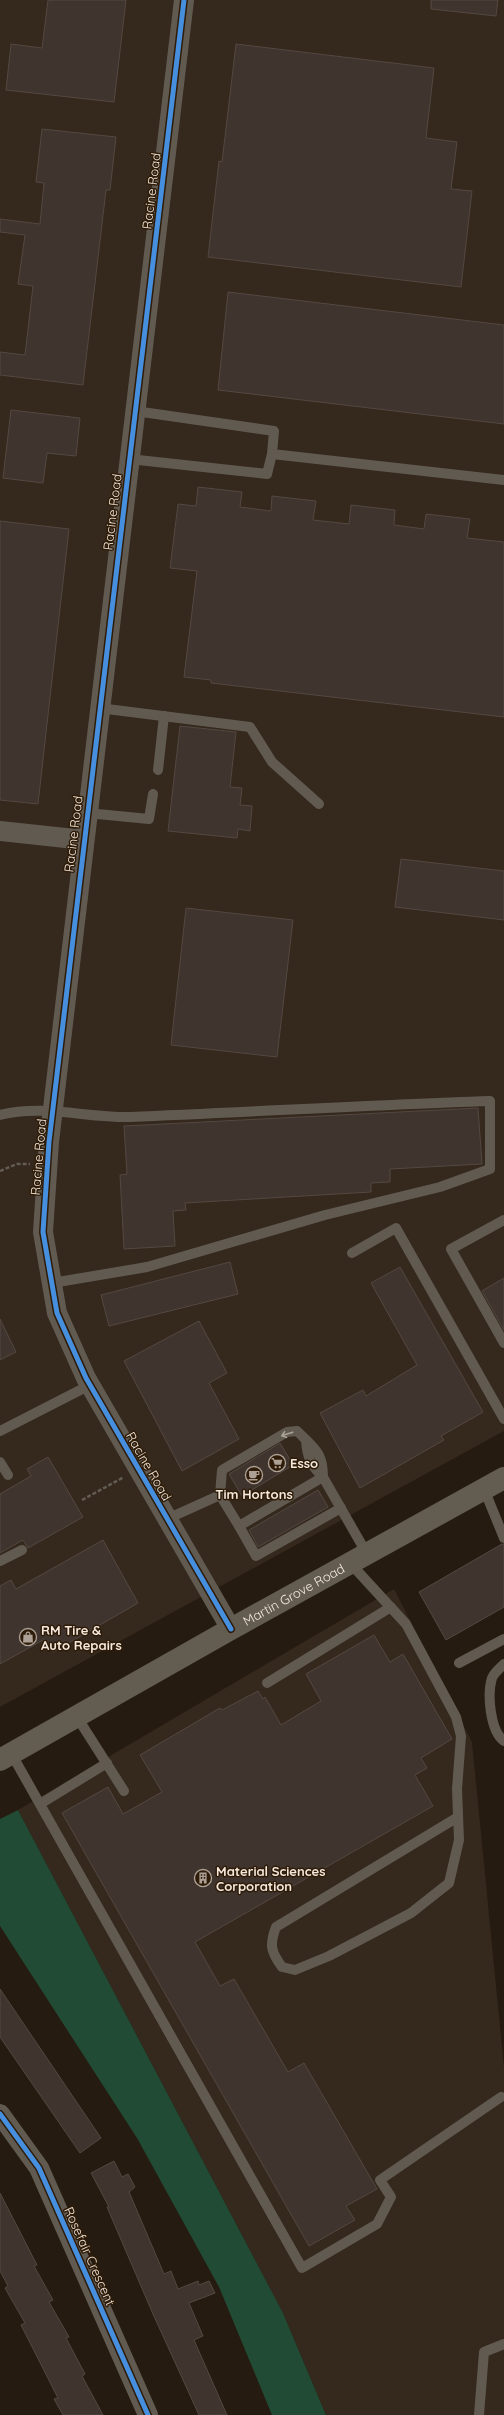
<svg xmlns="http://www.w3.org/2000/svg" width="504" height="2415" viewBox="0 0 504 2415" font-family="Quicksand,sans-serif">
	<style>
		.industrial { fill: #35281c }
		.green { fill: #214b35 }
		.building { fill: #3f342e; stroke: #544842 }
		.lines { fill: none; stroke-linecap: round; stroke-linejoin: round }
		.path { stroke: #625c53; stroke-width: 2.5; stroke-dasharray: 4 2; stroke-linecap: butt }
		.lane { stroke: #615a51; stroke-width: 10 }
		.street { stroke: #615a51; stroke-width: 20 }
		.secondary { stroke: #635c51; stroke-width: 22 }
		.cycleway-casing { stroke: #2e1c08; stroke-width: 8 }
		.cycleway { stroke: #468fdf; stroke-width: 5 }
		.oneway { stroke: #aba297 }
		.labels { text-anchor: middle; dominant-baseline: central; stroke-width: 3; stroke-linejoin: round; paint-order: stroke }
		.street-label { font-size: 13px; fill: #f5e9dd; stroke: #2e1c08 }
		.poi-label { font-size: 13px; font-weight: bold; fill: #f5e9dd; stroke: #2e1c08; text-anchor: start }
	</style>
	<rect width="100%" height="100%" fill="#261b10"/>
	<g class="industrial">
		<path d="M 0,0 L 504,0 L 504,1431 L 0,1707 Z"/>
		<path d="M 394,1589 L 472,1742 L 504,2067 L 504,2415 L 326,2415 L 283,2313 L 18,1810 Z"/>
	</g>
	<path class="green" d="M 18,1810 L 283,2313 L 326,2415 L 272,2415 L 219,2287 L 137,2138 L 0,1926 L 0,1819 Z"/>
	<g class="building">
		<path d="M 48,0 L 126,0 L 114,102 L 6,90 L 11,44 L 42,48 Z"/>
		<path d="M 431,0 L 498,0 L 496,16 L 431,9 Z"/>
		<path d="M 236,44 L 434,68 L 426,138 L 457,142 L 451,189 L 472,191 L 461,287 L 208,257 L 219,161 L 222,162 Z"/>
		<path d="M 42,129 L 116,137 L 110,190 L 106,190 L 83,385 L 0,375 L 0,352 L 25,355 L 33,286 L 18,284 L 25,235 L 0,232 L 0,219 L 40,224 L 44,183 L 36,182 Z"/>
		<path d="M 228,292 L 504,325 L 504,424 L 218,390 Z"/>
		<path d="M 11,410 L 80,418 L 76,456 L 47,453 L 43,483 L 3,478 Z"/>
		<path d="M 198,487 L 242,492 L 240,507 L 271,511 L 272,496 L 316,501 L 313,520 L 349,524 L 351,505 L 395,510 L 394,525 L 424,529 L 426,514 L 470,519 L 467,538 L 504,542 L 504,717 L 211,683 L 211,680 L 184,677 L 197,571 L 170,568 L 178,504 L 196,506 Z"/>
		<path d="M 0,521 L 69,529 L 38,804 L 0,800 Z"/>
		<path d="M 180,726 L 236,732 L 230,787 L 242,788 L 240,805 L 252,806 L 250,831 L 238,829 L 237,838 L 168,831 Z"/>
		<path d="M 401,859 L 504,871 L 504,920 L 395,907 Z"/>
		<path d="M 186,908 L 293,920 L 277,1057 L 171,1045 Z"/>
		<path d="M 478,1108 L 482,1164 L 390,1169 L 390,1182 L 371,1183 L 371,1192 L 185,1203 L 186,1210 L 173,1211 L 175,1246 L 124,1249 L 120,1175 L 127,1174 L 124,1126 Z"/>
		<path d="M 230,1262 L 238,1294 L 109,1326 L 101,1295 Z"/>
		<path d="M 400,1267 L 483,1412 L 441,1436 L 444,1440 L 360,1488 L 320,1413 L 363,1390 L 366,1396 L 417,1365 L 371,1283 Z"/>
		<path d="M 504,1278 L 504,1330 L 482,1291 Z"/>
		<path d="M 0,1319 L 16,1352 L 0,1360 Z"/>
		<path d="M 199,1321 L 227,1373 L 209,1383 L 239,1439 L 182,1471 L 124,1361 Z"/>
		<path d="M 280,1443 L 293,1465 L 242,1496 L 229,1474 Z"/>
		<path d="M 48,1457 L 83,1517 L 28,1548 L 23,1540 L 0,1553 L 0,1494 L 31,1476 L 27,1469 Z"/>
		<path d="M 318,1490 L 328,1507 L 258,1547 L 249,1530 Z"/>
		<path d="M 103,1540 L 138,1603 L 53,1652 L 45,1639 L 0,1664 L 0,1586 L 11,1580 L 16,1589 Z"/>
		<path d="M 502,1544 L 504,1544 L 504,1607 L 446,1640 L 419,1592 Z"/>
		<path d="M 374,1635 L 390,1662 L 403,1654 L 452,1739 L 421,1758 L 427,1768 L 415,1775 L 433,1806 L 195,1942 L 220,1986 L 234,1979 L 288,2072 L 304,2063 L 377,2189 L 346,2206 L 355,2220 L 309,2246 L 62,1813 L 108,1787 L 123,1814 L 162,1792 L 140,1755 L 220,1708 L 222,1710 L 258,1691 L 263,1699 L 265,1697 L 281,1725 L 321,1701 L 306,1674 Z"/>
		<path d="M 0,1989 L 101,2138 L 80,2153 L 0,2037 Z"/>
		<path d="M 114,2161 L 122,2177 L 128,2174 L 135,2187 L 129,2192 L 164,2274 L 171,2271 L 178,2289 L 198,2281 L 199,2285 L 209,2281 L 215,2293 L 189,2303 L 203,2336 L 194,2340 L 227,2415 L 199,2415 L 153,2314 L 107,2207 L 109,2207 L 91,2173 Z"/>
		<path d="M 0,2193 L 37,2265 L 34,2266 L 53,2300 L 49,2302 L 69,2337 L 66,2338 L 85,2374 L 82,2376 L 103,2415 L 63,2415 L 54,2399 L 58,2398 L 21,2325 L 25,2323 L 5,2288 L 8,2286 L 0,2271 Z"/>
	</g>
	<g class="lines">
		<g class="path">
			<path d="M 0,1171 L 17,1164 L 30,1164"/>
			<path d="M 82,1500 L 124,1477"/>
		</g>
		<g class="lane">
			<path d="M 135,411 L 274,431 L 272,454 L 504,480"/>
			<path d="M 129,459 L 267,474 L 272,454"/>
			<path d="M 99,708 L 250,727 L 272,762 L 319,804"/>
			<path d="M 158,770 L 164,716"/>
			<path d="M 87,813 L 149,819 L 153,794"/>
			<path d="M 0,1115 C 43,1104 87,1118 130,1117 C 250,1112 370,1105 490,1101 L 490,1169 L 440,1187 L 325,1215 L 147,1267 L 52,1283"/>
			<path d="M 504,1220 L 451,1249 L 504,1343"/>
			<path d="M 352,1253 L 396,1228 L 504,1419"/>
			<path d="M 0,1431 L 90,1385"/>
			<path d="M 306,1440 C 307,1457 311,1466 323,1477"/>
			<path d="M 0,1462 L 8,1475"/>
			<path d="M 484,1489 L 504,1538"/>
			<path d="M 220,1495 L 222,1470 L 287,1432 L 297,1431 C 314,1448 323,1452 323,1477"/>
			<path d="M 167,1519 L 220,1495 L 239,1526 L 323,1477 L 367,1554"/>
			<path d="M 239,1526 L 256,1556 L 341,1508"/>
			<path d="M 0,1561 L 22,1550"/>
			<path d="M 350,1563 L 406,1624 L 456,1717 L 461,1736 L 457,1789 L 459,1840 L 449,1883 L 411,1913 L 329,1956 L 295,1970 L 282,1967 C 271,1952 269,1945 276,1927 L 458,1817"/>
			<path d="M 459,1663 L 504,1639"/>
			<path d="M 504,1664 C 500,1668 494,1673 492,1678 C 487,1694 490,1731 504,1741"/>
			<path d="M 267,1683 L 391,1607"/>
			<path d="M 77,1717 L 124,1791"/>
			<path d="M 11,1753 L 302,2268 L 377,2224 L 391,2197 L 380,2180 L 501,2097"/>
			<path d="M 40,1804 L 107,1763"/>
			<path d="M 479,2415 L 484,2352 L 504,2344"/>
		</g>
		<g class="street">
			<path d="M 184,0 L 49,1142 L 43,1232 L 57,1313 L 86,1378 L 231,1629"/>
			<path d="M 0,831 L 84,840"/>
			<path d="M 0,2114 L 39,2168 L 148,2415"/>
		</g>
		<path class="secondary" id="s1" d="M 0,1760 L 231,1629 L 504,1478"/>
		<g class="cycleway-casing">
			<g id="cycleway">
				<path d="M 184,0 L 49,1142 L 43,1232 L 57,1313 L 86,1378 L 231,1629"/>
				<path d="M 0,2114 L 39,2168 L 148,2415"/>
			</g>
		</g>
		<use href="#cycleway" class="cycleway"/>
	</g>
	<defs><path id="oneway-shaft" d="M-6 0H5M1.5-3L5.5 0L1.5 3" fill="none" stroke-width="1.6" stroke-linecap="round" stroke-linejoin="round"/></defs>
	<use class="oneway" href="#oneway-shaft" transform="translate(287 1434) rotate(162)"/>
	<defs>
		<g id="supermarket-ring" transform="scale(0.9)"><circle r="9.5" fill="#2e1c08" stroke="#ada195" stroke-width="1.5"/><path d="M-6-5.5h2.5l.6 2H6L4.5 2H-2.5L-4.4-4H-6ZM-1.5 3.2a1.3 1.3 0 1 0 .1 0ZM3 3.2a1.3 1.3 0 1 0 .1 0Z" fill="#ada195"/></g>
		<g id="cafe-ring" transform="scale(0.9)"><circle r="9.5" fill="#2e1c08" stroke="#ada195" stroke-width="1.5"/><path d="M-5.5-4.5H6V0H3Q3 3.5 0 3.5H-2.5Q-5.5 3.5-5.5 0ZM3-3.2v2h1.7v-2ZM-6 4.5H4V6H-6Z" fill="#ada195"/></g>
		<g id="shop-ring" transform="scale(0.9)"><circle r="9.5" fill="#2e1c08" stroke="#ada195" stroke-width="1.5"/><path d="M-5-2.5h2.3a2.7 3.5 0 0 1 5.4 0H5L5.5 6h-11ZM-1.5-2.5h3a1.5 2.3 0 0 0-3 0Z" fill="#ada195"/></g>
		<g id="building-ring" transform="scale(0.9)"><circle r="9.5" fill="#2e1c08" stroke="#ada195" stroke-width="1.5"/><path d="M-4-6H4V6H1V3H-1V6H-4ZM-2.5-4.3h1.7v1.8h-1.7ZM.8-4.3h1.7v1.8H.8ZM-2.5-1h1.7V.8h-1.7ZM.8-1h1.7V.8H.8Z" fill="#ada195"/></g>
	</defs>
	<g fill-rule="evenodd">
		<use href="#supermarket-ring" x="277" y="1463"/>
		<use href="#cafe-ring" x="254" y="1475"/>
		<use href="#shop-ring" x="28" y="1637"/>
		<use href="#building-ring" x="203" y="1878"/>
	</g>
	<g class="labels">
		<g class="street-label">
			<text transform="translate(151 191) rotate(-83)">Racine Road</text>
			<text transform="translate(112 512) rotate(-83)">Racine Road</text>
			<text transform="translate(73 834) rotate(-83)">Racine Road</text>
			<text transform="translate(38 1157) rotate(-85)">Racine Road</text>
			<text transform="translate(149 1466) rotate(60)">Racine Road</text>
			<text stroke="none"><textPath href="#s1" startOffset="337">Martin Grove Road</textPath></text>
			<text transform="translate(90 2256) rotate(66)">Rosefair Crescent</text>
		</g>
		<g class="poi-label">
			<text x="290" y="1463">Esso</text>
			<text x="254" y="1494" text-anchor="middle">Tim Hortons</text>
			<text x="41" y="1630">RM Tire &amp;<tspan x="41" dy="15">Auto Repairs</tspan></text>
			<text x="216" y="1871">Material Sciences<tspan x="216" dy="15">Corporation</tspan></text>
		</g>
	</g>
</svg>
